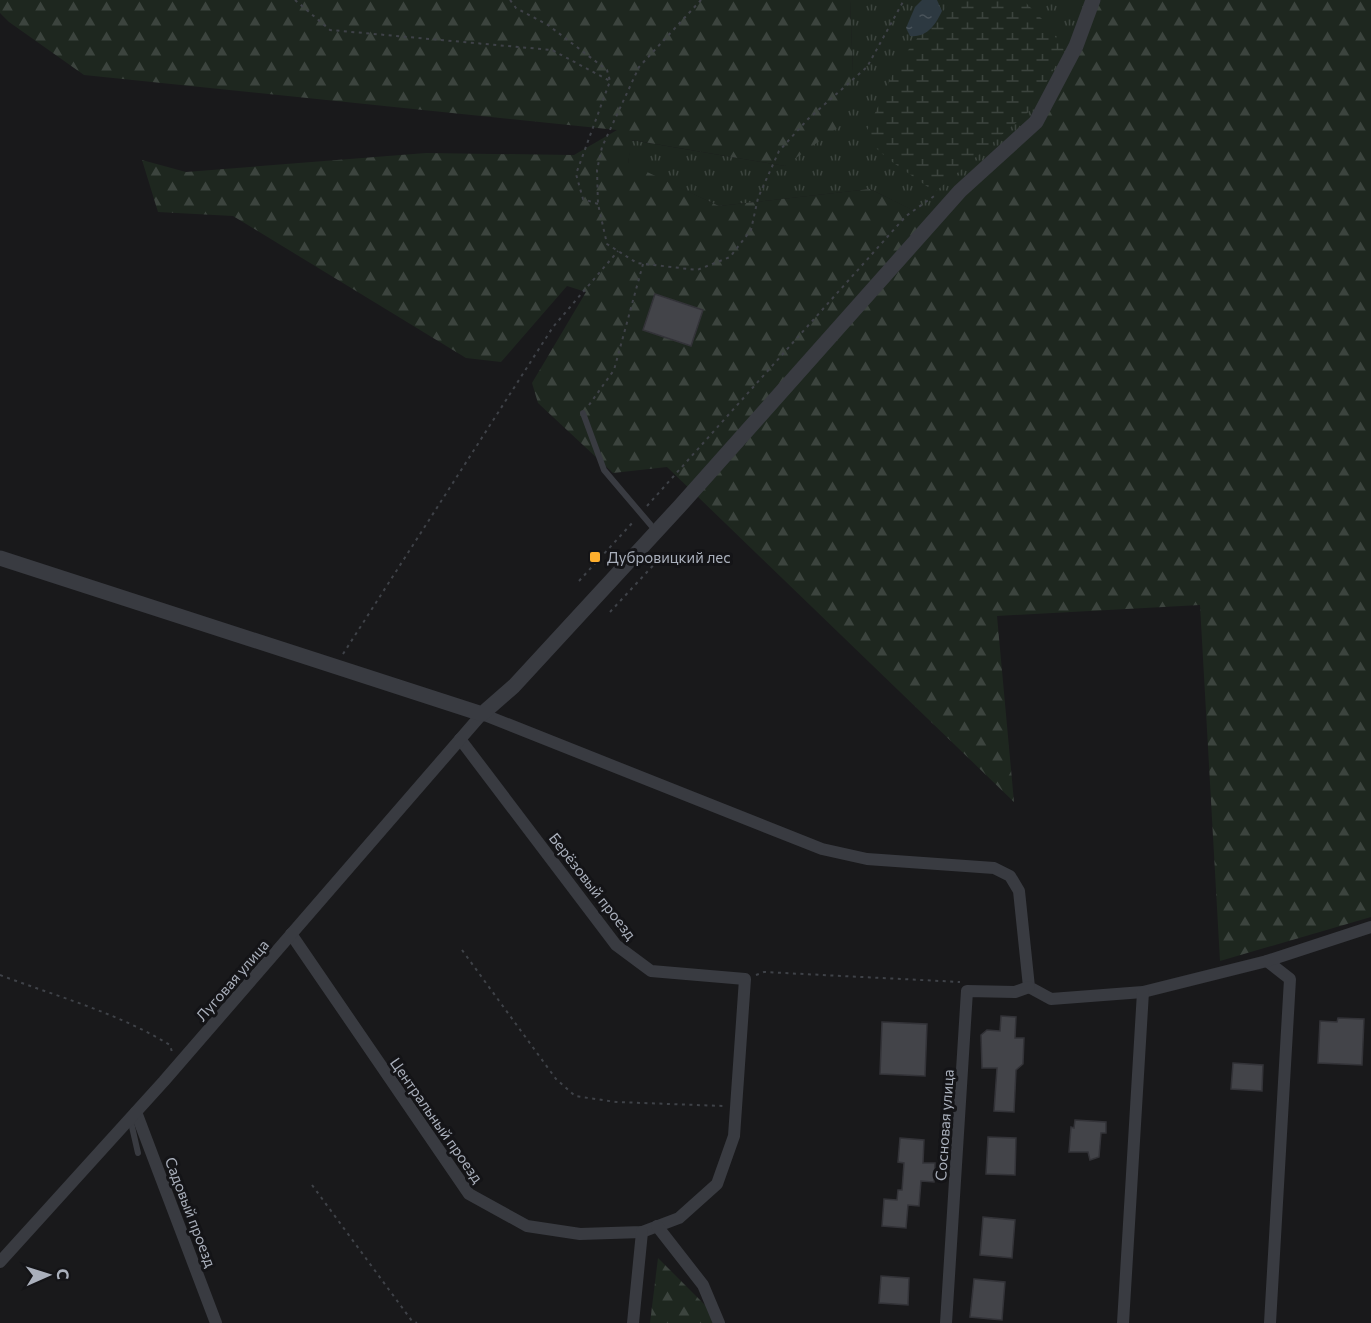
<svg xmlns="http://www.w3.org/2000/svg" width="1371" height="1323" viewBox="0 0 1371 1323" font-family="Commissioner,sans-serif">
	<style>
		.grass { fill: url(#grass-tufts) }
		.forest { fill: url(#forest-firs) }
		.wetland { fill: url(#wetland-marsh) }
		.water { fill: url(#water-ripples) }
		.building { fill: #434449; stroke: #333338; stroke-width: 1.5 }
		.lines { fill: none; stroke-linecap: round; stroke-linejoin: round }
		.path { stroke: #3f4248; stroke-width: 2; stroke-dasharray: 3 4.5; stroke-linecap: butt }
		.service { stroke: #393b41; stroke-width: 6 }
		.minor { stroke: #393b41; stroke-width: 12 }
		.tertiary { stroke: #393b41; stroke-width: 15 }
		.poi-dot { fill: #ffaf2d; stroke: #141417; stroke-width: 2 }
		.labels { text-anchor: middle; dominant-baseline: central; stroke-width: 6; stroke-linejoin: round; paint-order: stroke }
		.poi-label { font-size: 15px; fill: #aab0bc; stroke: #141417; text-anchor: start }
		.street-label { font-size: 15px; fill: #aab0bc; stroke: #141417 }
	</style>
	<defs>
		<pattern id="grass-tufts" width="24" height="20" patternUnits="userSpaceOnUse" patternTransform="scale(1.5)"><rect width="24" height="20" fill="#1e271f"/><path d="M3 7l-1-3M5 7V3M7 7l1-3M15 17l-1-3M17 17v-4M19 17l1-3" fill="none" stroke="#3c443e"/></pattern>
		<pattern id="forest-firs" width="22" height="20" patternUnits="userSpaceOnUse" patternTransform="scale(1.5)"><rect width="22" height="20" fill="#1e271f"/><path d="M5 1l3.5 6h-7zM16 11l3.5 6h-7z" fill="#3c443e"/></pattern>
		<pattern id="wetland-marsh" width="20" height="14" patternUnits="userSpaceOnUse" patternTransform="scale(1.5)"><rect width="20" height="14" fill="#1e271f"/><path d="M1 5h8M5 5V1M11 12h8M15 12V8" fill="none" stroke="#3c443e"/></pattern>
		<pattern id="water-ripples" width="26" height="14" patternUnits="userSpaceOnUse" patternTransform="scale(1.5)"><rect width="26" height="14" fill="#2d3941"/><path d="M2 4q2-2 4 0t4 0M15 11q2-2 4 0t4 0" fill="none" stroke="#49535a"/></pattern>
	</defs>
	<rect width="100%" height="100%" fill="#19191b"/>
	<path class="grass" d="M 850,0 L 1093,0 L 1036,122 L 936,222 L 870,189 L 719,206 L 628,164 L 631,140 L 785,166 L 853,73 Z"/>
	<g class="forest">
		<path d="M 0,0 L 850,0 L 853,73 L 840,126 L 785,166 L 632,140 L 628,163 L 719,206 L 870,189 L 935,221 L 1036,122 L 1093,0 L 1371,0 L 1371,917 L 1220,961 L 1200,605 L 997,616 L 1014,802 L 667,467 L 613,473 L 538,403 L 532,383 L 586,292 L 567,286 L 501,362 L 466,358 L 233,216 L 158,212 L 142,160 L 186,172 L 426,153 L 574,155 L 617,130 L 84,75 L 9,22 L 0,13 Z"/>
		<path d="M 658,1258 L 713,1313 L 715,1323 L 650,1323 Z"/>
	</g>
	<path class="wetland" d="M 951,0 L 1023,0 L 1046,23 L 1064,50 L 1032,109 L 935,192 L 888,159 L 864,137 L 897,65 L 918,37 L 937,21 Z"/>
	<path class="water" d="M 922,0 L 937,0 L 942,11 C 936,24 927,38 910,36 L 906,28 L 915,7 Z"/>
	<g class="building">
		<path d="M 655,294 L 703,310 L 691,346 L 643,330 Z"/>
		<path d="M 1001,1016 L 1016,1017 L 1015,1038 L 1024,1038 L 1023,1064 L 1016,1070 L 1014,1112 L 994,1111 L 997,1068 L 982,1068 L 981,1035 L 987,1030 L 1000,1031 Z"/>
		<path d="M 1338,1018 L 1364,1019 L 1362,1065 L 1318,1063 L 1320,1021 L 1337,1022 Z"/>
		<path d="M 882,1022 L 927,1024 L 925,1076 L 880,1074 Z"/>
		<path d="M 1233,1063 L 1263,1065 L 1262,1091 L 1231,1089 Z"/>
		<path d="M 1075,1120 L 1106,1122 L 1106,1133 L 1101,1133 L 1099,1157 L 1090,1160 L 1088,1152 L 1069,1152 L 1071,1127 L 1074,1128 Z"/>
		<path d="M 988,1137 L 1016,1138 L 1015,1175 L 986,1174 Z"/>
		<path d="M 900,1138 L 924,1140 L 923,1163 L 935,1163 L 934,1182 L 921,1181 L 919,1206 L 908,1205 L 906,1228 L 882,1226 L 884,1199 L 897,1200 L 898,1190 L 902,1190 L 904,1163 L 898,1162 Z"/>
		<path d="M 983,1217 L 1015,1220 L 1012,1258 L 980,1255 Z"/>
		<path d="M 881,1276 L 909,1278 L 908,1305 L 879,1303 Z"/>
		<path d="M 974,1279 L 1005,1282 L 1002,1320 L 970,1317 Z"/>
	</g>
	<g class="lines">
		<g class="path">
			<path d="M 295,0 L 330,30 L 552,50 L 610,81 L 576,174 L 583,199 L 598,204"/>
			<path d="M 510,0 L 516,8 L 548,25 L 607,70 L 610,81"/>
			<path d="M 701,0 L 639,67 L 602,147 L 597,170 L 598,204 L 607,244 L 637,263 L 697,270 L 730,257 L 751,230 L 758,198 L 779,151 L 808,119 L 867,67 L 904,0"/>
			<path d="M 589,405 L 614,370 L 643,264"/>
			<path d="M 647,506 L 906,216 L 937,194"/>
			<path d="M 579,581 L 634,521"/>
			<path d="M 610,612 L 660,558"/>
			<path d="M 343,654 L 553,327 L 618,251"/>
			<path d="M 462,950 L 556,1079 L 575,1096 L 616,1102 L 723,1106"/>
			<path d="M 0,975 C 58,997 116,1012 170,1045 L 172,1052"/>
			<path d="M 756,975 L 764,972 L 960,982"/>
			<path d="M 312,1185 L 412,1321 L 417,1323"/>
		</g>
		<g class="service">
			<path d="M 583,413 L 604,470 L 655,530"/>
			<path d="M 130,1118 L 138,1153"/>
		</g>
		<g class="minor">
			<path d="M 291,934 L 469,1194 L 527,1226 L 580,1234 L 642,1232 L 679,1218 L 717,1184 L 734,1136 L 745,979 L 651,971 L 616,945 L 460,739"/>
			<path d="M 1267,961 L 1290,979 L 1270,1323"/>
			<path d="M 136,1112 L 216,1323"/>
			<path d="M 657,1226 L 703,1285 L 719,1323"/>
			<path d="M 0,1262 L 164,1081 L 482,714 L 822,849 L 867,859 L 994,868 L 1010,876 L 1019,891 L 1029,987 L 1051,999 L 1143,992 L 1267,961 L 1371,927"/>
			<path d="M 633,1323 L 642,1232"/>
			<path d="M 946,1323 L 967,991 L 1015,992 L 1029,987"/>
			<path d="M 1123,1323 L 1143,992"/>
		</g>
		<path class="tertiary" d="M 0,558 L 482,714 L 514,686 L 679,507 L 960,191 L 1036,122 L 1076,46 L 1093,0"/>
	</g>
	<rect class="poi-dot" x="589" y="551" width="12" height="12" rx="3"/>
	<g class="labels">
		<g class="poi-label">
			<text x="607" y="557">Дубровицкий лес</text>
		</g>
		<g class="street-label">
			<text transform="translate(593 886) rotate(52)">Берёзовый проезд</text>
			<text transform="translate(232 980) rotate(-49)">Луговая улица</text>
			<text transform="translate(437 1120) rotate(55)">Центральный проезд</text>
			<text transform="translate(944 1125) rotate(-86)">Сосновая улица</text>
			<text transform="translate(191 1212) rotate(69)">Садовый проезд</text>
		</g>
	</g>
	<g transform="translate(48 1275) rotate(87)" stroke="#141417" stroke-width="4.5" paint-order="stroke">
	<path d="M0-4.5L10 22L0 15L-10 22Z" fill="#aab0bc"/>
	<text y="-9" font-size="16" font-weight="bold" text-anchor="middle" fill="#aab0bc">С</text>
	</g>
</svg>
